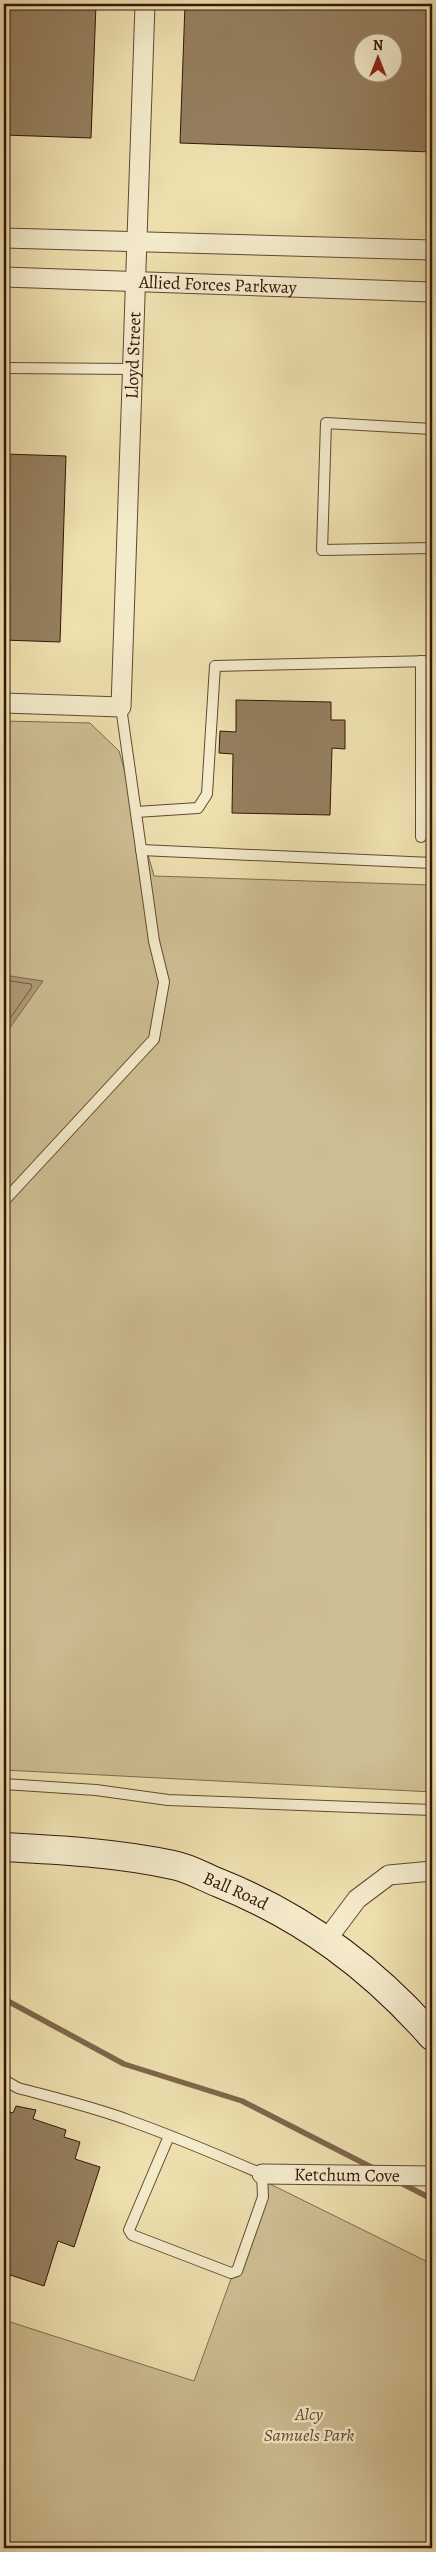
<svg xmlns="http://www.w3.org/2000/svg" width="436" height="2552" viewBox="0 0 436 2552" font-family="Alegreya,serif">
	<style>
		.green { fill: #cebe93; stroke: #816a4e }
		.water { fill: #af9b77; stroke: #7e664b }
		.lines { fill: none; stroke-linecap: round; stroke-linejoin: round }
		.shore { stroke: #725840; stroke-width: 1 }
		.stream { stroke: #7e664b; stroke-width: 5.5 }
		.building { fill: #957f5f; stroke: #341609; fill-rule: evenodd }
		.lane-casing { stroke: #624832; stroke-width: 12 }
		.street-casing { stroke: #624832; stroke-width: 21 }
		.secondary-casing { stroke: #341609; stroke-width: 30 }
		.lane { stroke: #f4ebcb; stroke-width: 10 }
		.street { stroke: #f4ebcb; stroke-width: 19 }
		.secondary { stroke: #f4ebcb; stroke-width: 28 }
		.labels { text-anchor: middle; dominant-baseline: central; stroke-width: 5; stroke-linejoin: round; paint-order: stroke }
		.street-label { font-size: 18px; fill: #341609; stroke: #f4ebcb }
		.park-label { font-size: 18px; font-style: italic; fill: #624832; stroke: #f4ebcb }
	</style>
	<rect width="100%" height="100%" fill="#eee0af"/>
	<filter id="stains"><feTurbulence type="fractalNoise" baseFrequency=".004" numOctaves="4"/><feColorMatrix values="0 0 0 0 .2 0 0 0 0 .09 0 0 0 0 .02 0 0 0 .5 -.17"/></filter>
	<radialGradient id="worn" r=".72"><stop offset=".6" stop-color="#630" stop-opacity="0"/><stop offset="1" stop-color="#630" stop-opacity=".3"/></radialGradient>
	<g class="green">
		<path d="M 4,721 L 90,723 L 119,751 L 154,876 L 432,885 L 432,1792 L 4,1770 Z"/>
		<path d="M 266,2182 L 432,2264 L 432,2548 L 4,2548 L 4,2320 L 194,2381 Z"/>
	</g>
	<path class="water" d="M 4,975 L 43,981 L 4,1036 Z"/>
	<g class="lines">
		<path class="shore" d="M 4,980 L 31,984 L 32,987 L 4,1027"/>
		<g class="stream">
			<path d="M 4,1999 L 124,2064 L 242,2101 L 373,2168"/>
			<path d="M 399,2182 L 432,2199"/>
		</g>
	</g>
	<g class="building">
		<path d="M 4,4 L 96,4 L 91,138 L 4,135 Z"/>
		<path d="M 185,4 L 432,4 L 432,152 L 180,143 ZM 364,42 L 394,42 L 394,72 L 364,72 Z"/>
		<path d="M 4,454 L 66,456 L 60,642 L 4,640 Z"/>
		<path d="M 236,700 L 331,702 L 331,720 L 345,720 L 345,749 L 332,748 L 330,815 L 232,813 L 233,754 L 219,753 L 220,731 L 236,732 Z"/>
		<path d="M 16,2106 L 36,2110 L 33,2119 L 66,2130 L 64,2137 L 80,2142 L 75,2159 L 100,2167 L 74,2247 L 58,2241 L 44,2286 L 4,2273 L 4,2110 L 13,2113 Z"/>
	</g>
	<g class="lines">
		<g class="lane-casing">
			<g id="lane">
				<path d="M 4,368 L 133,369"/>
				<path d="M 432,429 L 326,423 L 322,550 L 432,548"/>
				<path d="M 421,661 L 421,837"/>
				<path d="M 136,812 L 198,808 L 207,794 L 215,666 L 432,661"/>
				<path d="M 141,850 L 432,863"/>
				<path d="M 4,1201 L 154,1039 L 164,982 L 154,941 L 121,707"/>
				<path d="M 4,1784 L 96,1790 L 168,1800 L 432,1810"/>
				<path d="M 4,2080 L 18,2088 C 55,2098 93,2107 128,2120 C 173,2136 218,2155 262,2174 L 263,2197 L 237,2271 L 231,2273 L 132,2235 L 129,2230 L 169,2136"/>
			</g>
		</g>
		<g class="street-casing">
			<g id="street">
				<path d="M 4,238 L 432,250"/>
				<path id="s1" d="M 4,277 L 432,292"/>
				<path id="s2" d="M 4,703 L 121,707 L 145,4"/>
				<path d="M 327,1939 L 357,1899 L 389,1875 L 432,1871"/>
				<path id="s3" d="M 262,2174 L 432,2176"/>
			</g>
		</g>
		<g class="secondary-casing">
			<g id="secondary">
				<path id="s4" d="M 4,1847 C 61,1850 117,1853 173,1865 C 189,1868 204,1877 219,1883 C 304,1917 372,1968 432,2036"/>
			</g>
		</g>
		<use href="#lane" class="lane"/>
		<use href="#street" class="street"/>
		<use href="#secondary" class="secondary"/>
	</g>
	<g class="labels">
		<g class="street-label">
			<text stroke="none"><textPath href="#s1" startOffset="214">Allied Forces Parkway</textPath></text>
			<text stroke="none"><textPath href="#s2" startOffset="469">Lloyd Street</textPath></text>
			<text stroke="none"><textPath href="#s4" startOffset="238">Ball Road</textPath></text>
			<text stroke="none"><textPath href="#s3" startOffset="85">Ketchum Cove</textPath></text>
		</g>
		<g class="park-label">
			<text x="309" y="2414">Alcy<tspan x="309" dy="21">Samuels Park</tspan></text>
		</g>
	</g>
	<rect width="436" height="2552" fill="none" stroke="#eee0af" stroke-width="20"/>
	<rect x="5" y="5" width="426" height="2542" fill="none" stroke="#341609" stroke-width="2.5"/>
	<rect x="10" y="10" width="416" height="2532" fill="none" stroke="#341609"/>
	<g transform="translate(378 58)"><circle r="24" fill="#f4ebcb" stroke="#a7967d"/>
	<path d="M0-4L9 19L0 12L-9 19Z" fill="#8f2418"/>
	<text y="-8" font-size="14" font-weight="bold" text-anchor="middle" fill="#341609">N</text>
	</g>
	<rect width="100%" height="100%" filter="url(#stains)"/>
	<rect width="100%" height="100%" fill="url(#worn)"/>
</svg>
